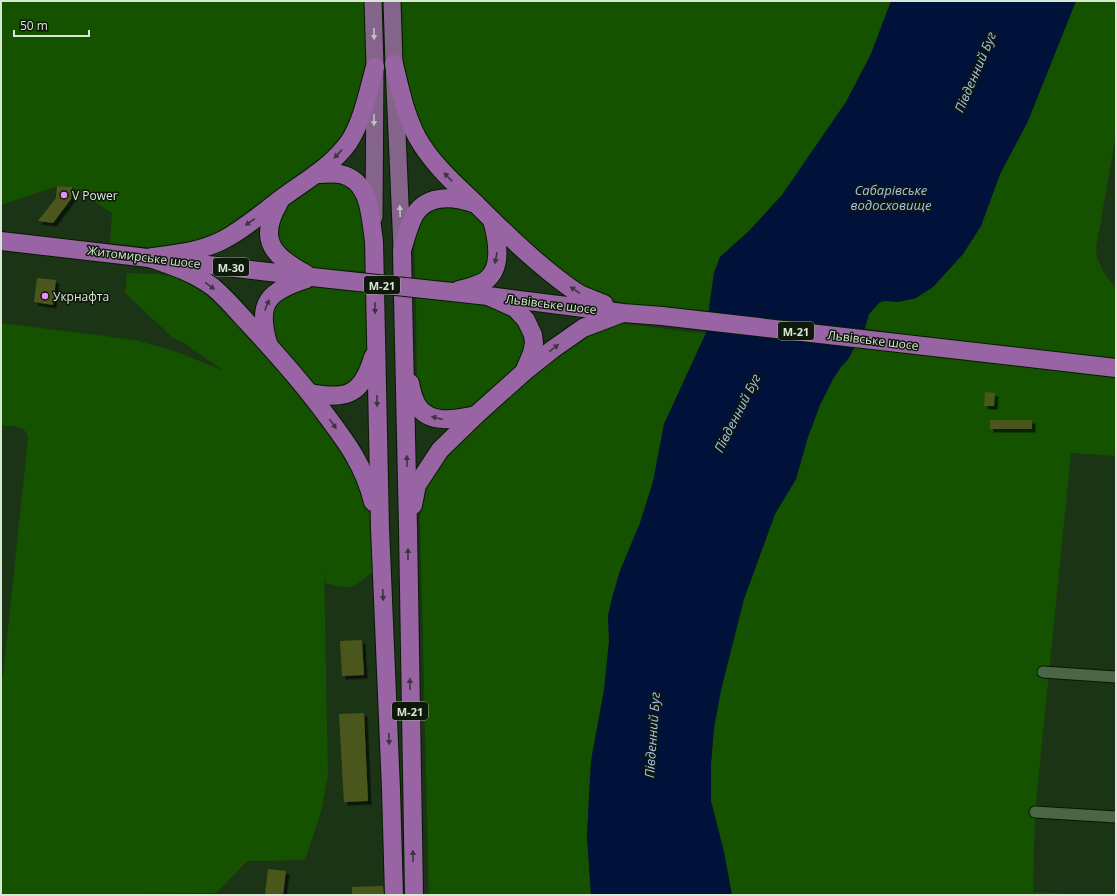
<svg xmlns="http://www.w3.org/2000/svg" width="1117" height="896" viewBox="0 0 1117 896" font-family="'Open Sans',sans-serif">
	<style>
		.green { fill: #155200 }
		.water { fill: #00123a }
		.building { fill: #4b571c; filter: url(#shadow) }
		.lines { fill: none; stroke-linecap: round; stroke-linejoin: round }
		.minor-casing { stroke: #041b01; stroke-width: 13 }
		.primary-casing { stroke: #041b01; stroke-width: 19 }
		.trunk-casing { stroke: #041b01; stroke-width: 20 }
		.minor { stroke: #4b6545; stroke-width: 11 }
		.primary { stroke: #85648c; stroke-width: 17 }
		.trunk { stroke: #9864a4; stroke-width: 18 }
		.trunk-bridge-casing { stroke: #041b01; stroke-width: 20; stroke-linecap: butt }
		.trunk-bridge { stroke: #9864a4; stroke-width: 18 }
		.oneway { fill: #c0c0bf }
		.oneway2 { fill: #3e3341 }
		.poi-dot { fill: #e98efe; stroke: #0e180b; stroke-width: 1.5 }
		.labels { text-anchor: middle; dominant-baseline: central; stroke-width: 3; stroke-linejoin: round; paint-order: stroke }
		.shield { fill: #0e180b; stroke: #9caa98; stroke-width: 1 }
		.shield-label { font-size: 11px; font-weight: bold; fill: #d9e8d5 }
		.poi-label { font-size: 12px; fill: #d9e8d5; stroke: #0e180b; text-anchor: start }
		.street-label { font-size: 12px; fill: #d9e8d5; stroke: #0e180b }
		.water-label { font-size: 13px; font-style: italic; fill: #a6c1ec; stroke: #0e180b }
	</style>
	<defs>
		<filter id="shadow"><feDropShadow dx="3.5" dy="3.5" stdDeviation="0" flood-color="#0009"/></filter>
	</defs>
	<rect width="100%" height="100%" fill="#1c3416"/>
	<g class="green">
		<path d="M 1,1 L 365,1 L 365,66 L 362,88 L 354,114 L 338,145 L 220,231 L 187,243 L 157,248 L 110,243 L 112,213 L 72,187 L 57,186 L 1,205 Z"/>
		<path d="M 402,1 L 891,1 L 871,54 L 846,102 L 782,195 L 749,231 L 720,257 L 714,273 L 708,311 L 626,304 L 603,297 L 578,287 L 471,194 L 421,134 L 403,65 Z"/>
		<path d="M 1076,1 L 1116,1 L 1116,135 L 1096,248 L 1097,257 L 1100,265 L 1104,273 L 1116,289 L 1116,360 L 928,338 L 865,328 L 869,314 L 880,302 L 885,301 L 898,302 L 916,298 L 933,287 L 963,254 L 981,226 L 1000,174 L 1028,121 Z"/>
		<path d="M 323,180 L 344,182 L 362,198 L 367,271 L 308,269 L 301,267 L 276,240 L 278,216 L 283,208 L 314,183 Z"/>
		<path d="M 465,206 L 484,221 L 492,242 L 488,263 L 484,270 L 478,276 L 459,283 L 415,279 L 414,230 L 426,213 L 435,207 Z"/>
		<path d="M 127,273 L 155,274 L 174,277 L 190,282 L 206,294 L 219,305 L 245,331 L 306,401 L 348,457 L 367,501 L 371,524 L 373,571 C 352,589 353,590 325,583 L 324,568 L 328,776 L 320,815 L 305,860 L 247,861 L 216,893 L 1,895 L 1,680 L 3,676 L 28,439 C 27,424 13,427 1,425 L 1,323 L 135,340 L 177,352 L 224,371 L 184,343 L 172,337 L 125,293 Z"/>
		<path d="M 306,285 L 368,293 L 370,349 L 359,382 L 318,392 L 276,345 L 268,323 L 273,301 Z"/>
		<path d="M 416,297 L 487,303 L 508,311 L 524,331 L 526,349 L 518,367 L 478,408 L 446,412 L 432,406 L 422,399 L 417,385 Z"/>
		<path d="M 615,324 C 646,324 675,332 706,333 L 664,424 L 653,482 L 640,523 L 620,571 L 612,598 L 608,616 L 609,642 L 604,690 L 591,761 L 587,835 L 591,895 L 429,895 L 420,518 L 426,489 L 444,457 L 555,352 L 585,333 Z"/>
		<path d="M 855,346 L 1116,378 L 1116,456 L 1071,453 L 1035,812 L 1033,892 L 1087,895 L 732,895 L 724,852 L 711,801 L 711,764 L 714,728 L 721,690 L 744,599 L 775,514 L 796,479 L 808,437 L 820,405 L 833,379 L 841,367 L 849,358 Z"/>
	</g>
	<path class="water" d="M 891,1 L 1076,1 L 1028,121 L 1000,174 L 981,226 L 963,254 L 933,287 L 916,298 L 898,302 L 885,301 L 880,302 L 869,314 L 865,328 L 855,346 L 849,358 L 841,367 L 833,379 L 820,405 L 808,437 L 796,479 L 775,514 L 744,599 L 721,690 L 714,728 L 711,764 L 711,801 L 724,852 L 732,895 L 591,895 L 587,835 L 591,761 L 604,690 L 609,642 L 608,616 L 612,598 L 620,571 L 640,523 L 653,482 L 664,424 L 706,333 L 714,273 L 720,257 L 749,231 L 782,195 L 846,102 L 871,54 Z"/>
	<g class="building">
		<path d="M 57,186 L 72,187 L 71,199 L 53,223 L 38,221 L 56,198 Z"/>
		<path d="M 37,278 L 56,280 L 53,305 L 34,302 Z"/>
		<path d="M 985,392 L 995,393 L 994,406 L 984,406 Z"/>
		<rect x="990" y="420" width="42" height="9"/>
		<path d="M 362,640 L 364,675 L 342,676 L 340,641 Z"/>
		<path d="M 364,713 L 368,801 L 344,802 L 339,714 Z"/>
		<path d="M 268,869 L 286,871 L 283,895 L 265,895 Z"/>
		<path d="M 383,886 L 384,895 L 352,895 L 352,887 Z"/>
	</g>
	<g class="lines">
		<g class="minor-casing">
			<g id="minor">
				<path d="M 1043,672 L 1116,677"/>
				<path d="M 1035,812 L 1116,817"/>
			</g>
		</g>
		<g class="primary-casing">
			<g id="primary">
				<path d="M 373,1 L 375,67 L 374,217"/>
				<path d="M 392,1 L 394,64 L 402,249"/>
			</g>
		</g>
		<g class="trunk-casing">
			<g id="trunk">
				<path d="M 394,64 C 400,89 405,114 417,137 C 432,164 455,184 477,205 C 508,236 540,267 576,292 C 584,297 595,300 604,304"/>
				<path d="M 316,174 C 324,174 333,173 340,174 C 371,180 370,217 374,241 L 380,528 L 391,790 L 394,895"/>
				<path d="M 279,203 C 257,240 273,256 306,274"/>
				<path d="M 1,241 L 312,277"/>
				<path d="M 152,257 C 174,254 198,252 219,242 C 242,231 262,213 282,198 C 305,181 332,166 349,142 C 363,120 368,91 375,67"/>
				<path d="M 150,258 C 173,266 194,273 213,287 C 226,298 236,310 247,322 C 275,352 302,382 326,415 C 348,444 364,466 373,502"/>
				<path d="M 459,290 C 467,288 477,286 485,281 C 504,268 497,238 492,220"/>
				<path d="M 452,292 L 488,296 L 515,308 L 526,320 L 533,335 L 534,343 L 532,353 L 524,372"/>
				<path d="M 488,296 L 623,313 L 662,316 L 1116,368"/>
				<path d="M 268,343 C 256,302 269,291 307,279"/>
				<path d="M 410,383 C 411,388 412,393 414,398 C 423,426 454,420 476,415"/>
				<path d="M 310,393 C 347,400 362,395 373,357"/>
				<path d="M 413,505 L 417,485 L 440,450 L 476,415 L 524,372 L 553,349 L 583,328 L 620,314"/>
				<path d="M 414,895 L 408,528 L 402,250 C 406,238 409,225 415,214 C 429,193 456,197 476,204"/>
			</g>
		</g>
		<use href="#minor" class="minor"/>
		<use href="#primary" class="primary"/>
		<use href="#trunk" class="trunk"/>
		<g class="trunk-bridge-casing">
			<path id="trunk-bridge" d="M 312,277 L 452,292"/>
		</g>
		<use href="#trunk-bridge" class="trunk-bridge"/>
	</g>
	<defs><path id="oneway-solid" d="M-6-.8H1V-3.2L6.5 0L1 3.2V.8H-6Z"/></defs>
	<g class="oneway">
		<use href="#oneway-solid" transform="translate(374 34) rotate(89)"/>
		<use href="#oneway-solid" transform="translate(374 120) rotate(90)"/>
		<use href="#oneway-solid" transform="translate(400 211) rotate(-92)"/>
	</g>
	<g class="oneway2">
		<use href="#oneway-solid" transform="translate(338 154) rotate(133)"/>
		<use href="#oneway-solid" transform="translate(448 177) rotate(-134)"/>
		<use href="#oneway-solid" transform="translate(250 222) rotate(145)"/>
		<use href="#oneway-solid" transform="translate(496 258) rotate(101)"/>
		<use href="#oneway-solid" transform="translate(210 286) rotate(36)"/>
		<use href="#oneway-solid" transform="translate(575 290) rotate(-145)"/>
		<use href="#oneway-solid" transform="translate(267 305) rotate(-68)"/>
		<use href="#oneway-solid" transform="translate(375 308) rotate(89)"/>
		<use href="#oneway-solid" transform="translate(554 348) rotate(-37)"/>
		<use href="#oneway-solid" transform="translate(377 401) rotate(89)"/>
		<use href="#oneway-solid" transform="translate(437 418) rotate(-165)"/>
		<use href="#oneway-solid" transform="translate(333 424) rotate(54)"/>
		<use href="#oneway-solid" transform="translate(407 461) rotate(-91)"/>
		<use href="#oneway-solid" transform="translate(408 554) rotate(-90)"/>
		<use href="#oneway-solid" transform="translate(383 595) rotate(87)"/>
		<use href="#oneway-solid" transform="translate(410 684) rotate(-91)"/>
		<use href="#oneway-solid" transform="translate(389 739) rotate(88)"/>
		<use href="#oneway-solid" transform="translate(413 856) rotate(-91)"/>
	</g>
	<g class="poi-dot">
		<circle cx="64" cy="195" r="4"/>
		<circle cx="45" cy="296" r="4"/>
	</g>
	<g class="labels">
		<g class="shield">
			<rect x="213" y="258" width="36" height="18" rx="3"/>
			<rect x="364" y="276" width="36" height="18" rx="3"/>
			<rect x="778" y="322" width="36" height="18" rx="3"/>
			<rect x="392" y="702" width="36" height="18" rx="3"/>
		</g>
		<g class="shield-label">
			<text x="231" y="267">М-30</text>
			<text x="382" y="285">М-21</text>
			<text x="796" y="331">М-21</text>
			<text x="410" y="711">М-21</text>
		</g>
		<g class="poi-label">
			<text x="72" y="195">V Power</text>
			<text x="53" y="296">Укрнафта</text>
		</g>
		<g class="street-label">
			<text transform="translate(144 257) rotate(7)">Житомирське шосе</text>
			<text transform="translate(551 304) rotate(7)">Львівське шосе</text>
			<text transform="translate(873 340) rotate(7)">Львівське шосе</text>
		</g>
		<g class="water-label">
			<text transform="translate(975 72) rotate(-67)">Південний Буг</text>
			<text x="891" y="190">Сабарівське<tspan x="891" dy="15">водосховище</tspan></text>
			<text transform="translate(737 413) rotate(-63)">Південний Буг</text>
			<text transform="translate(652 735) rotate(-86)">Південний Буг</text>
		</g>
	</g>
	<rect width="1117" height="896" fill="none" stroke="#d9e8d5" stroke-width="4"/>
	<path d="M14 30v6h75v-6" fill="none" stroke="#d9e8d5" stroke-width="2"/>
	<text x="20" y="30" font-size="12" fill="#d9e8d5" stroke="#0e180b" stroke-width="3" paint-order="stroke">50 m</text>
</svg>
